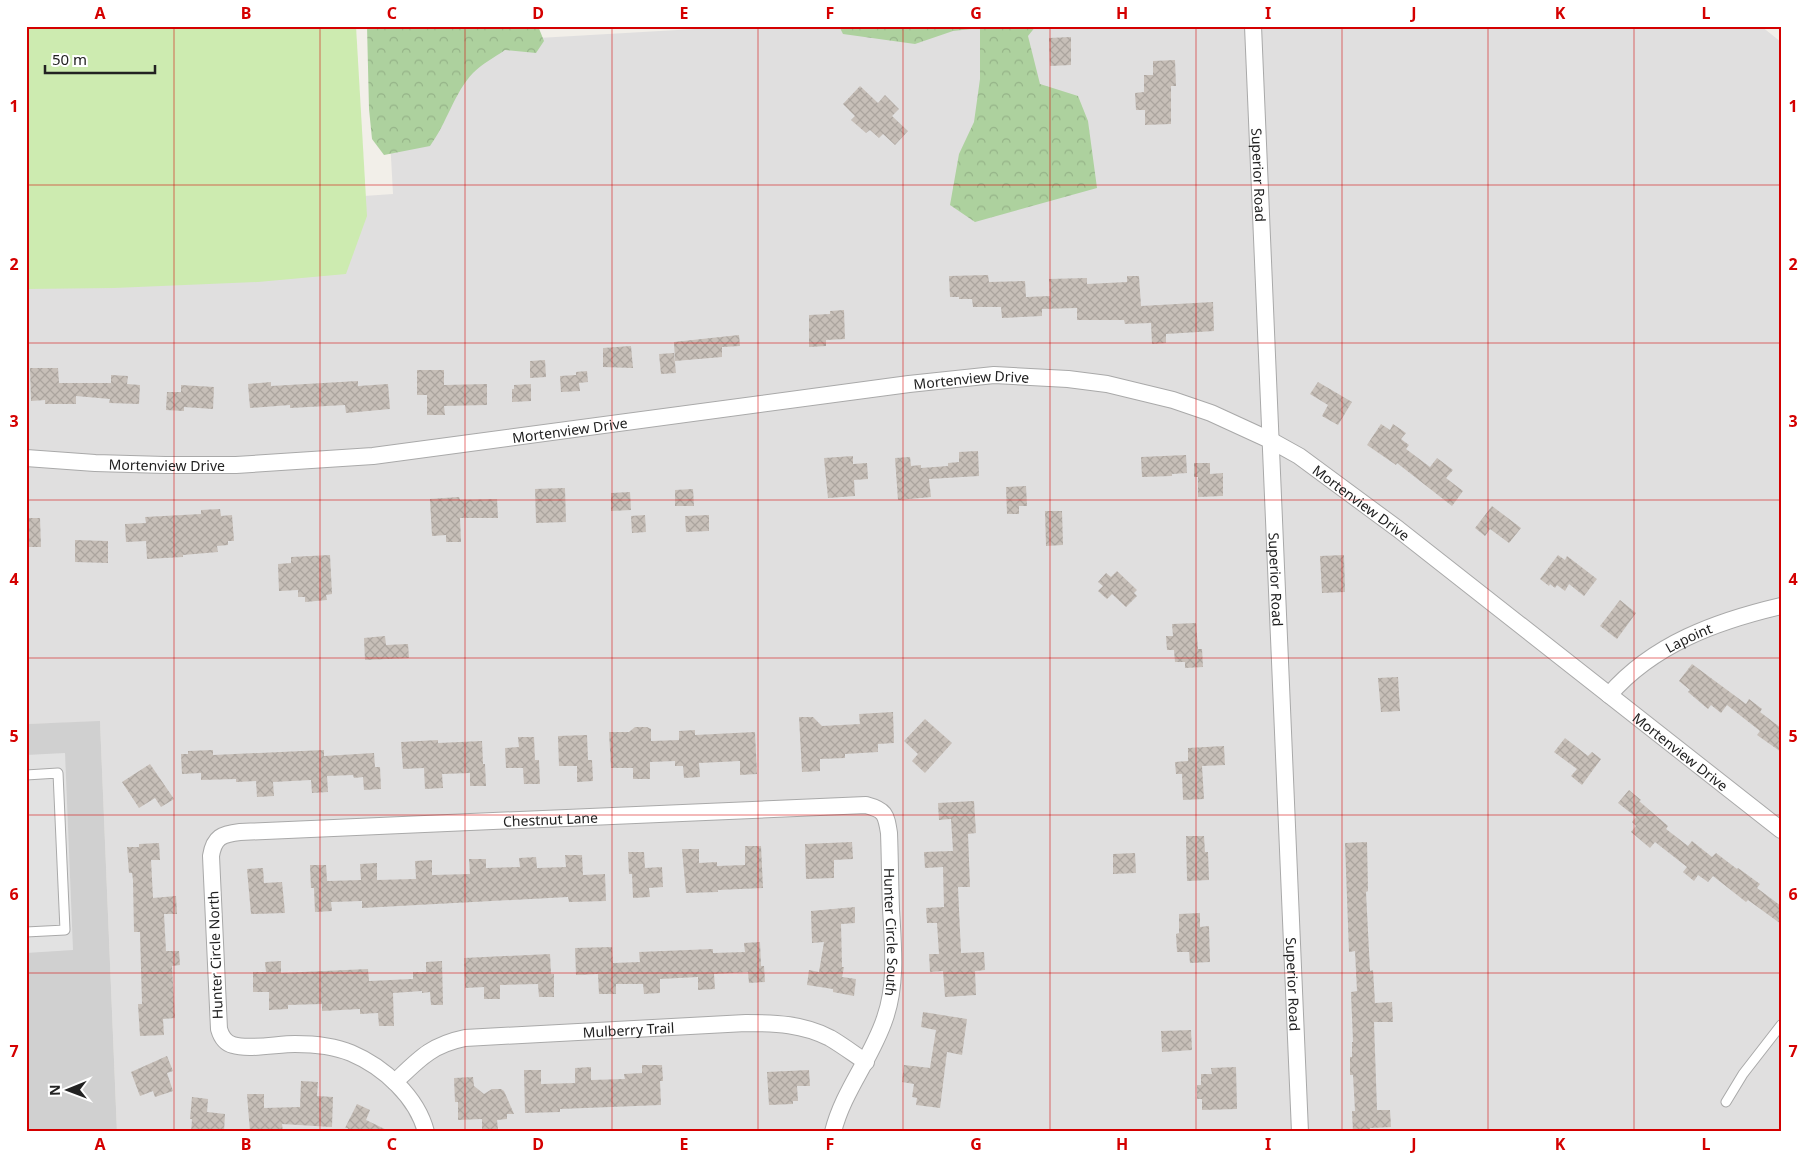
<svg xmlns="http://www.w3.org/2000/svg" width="1807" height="1158" viewBox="0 0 1807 1158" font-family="'Noto Sans',sans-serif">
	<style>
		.residential { fill: #e0dfdf }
		.religious { fill: #d0d0d0 }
		.grass { fill: #cdebb0 }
		.forest { fill: url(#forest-crowns) }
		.parking { fill: #e2e2e2 }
		.building { fill: url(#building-cross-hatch) }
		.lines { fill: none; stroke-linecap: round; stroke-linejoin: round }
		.lane-casing { stroke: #a9a9a9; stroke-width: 11 }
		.street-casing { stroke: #a9a9a9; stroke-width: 18 }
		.lane { stroke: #fff; stroke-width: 9 }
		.street { stroke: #fff; stroke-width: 16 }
		.grid { fill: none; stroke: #d40000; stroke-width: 1; stroke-opacity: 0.55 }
		.labels { text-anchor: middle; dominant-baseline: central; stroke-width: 4; stroke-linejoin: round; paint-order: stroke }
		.street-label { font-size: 14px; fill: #222; stroke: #fff }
		.neatline { fill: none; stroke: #d40000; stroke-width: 2 }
		.grid-label { font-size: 16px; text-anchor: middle; font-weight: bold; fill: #d40000 }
	</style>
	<defs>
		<pattern id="forest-crowns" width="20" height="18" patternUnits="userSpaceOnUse" patternTransform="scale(1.25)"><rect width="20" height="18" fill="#add19e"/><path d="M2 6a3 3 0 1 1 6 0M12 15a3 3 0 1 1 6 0" fill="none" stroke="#95b388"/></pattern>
		<pattern id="building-cross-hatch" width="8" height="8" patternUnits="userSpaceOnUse" patternTransform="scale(1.25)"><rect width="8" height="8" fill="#c7bfb8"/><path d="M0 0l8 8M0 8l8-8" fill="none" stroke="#aba49e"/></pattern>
	</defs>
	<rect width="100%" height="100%" fill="#f2efe9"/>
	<path class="residential" d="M 747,26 L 1761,26 L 1781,42 L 1781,1132 L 117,1132 L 100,722 L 26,724 L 26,219 L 393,194 L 385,47 Z"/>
	<path class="religious" d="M 100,721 L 117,1132 L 26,1132 L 26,724 Z"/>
	<path class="grass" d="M 26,26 L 356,26 L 367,216 L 346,274 L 258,282 L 114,288 L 26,289 Z"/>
	<g class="forest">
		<path d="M 367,26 L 538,26 L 544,41 L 536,53 L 505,50 C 495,57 482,64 473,73 C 454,93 447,123 430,146 L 384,155 L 372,139 L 369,109 Z"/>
		<path d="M 839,26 L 1036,26 L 1028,36 L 1040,84 L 1078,96 L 1088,121 L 1097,188 L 975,222 L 950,205 L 959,154 L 974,122 L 980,79 L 980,28 L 953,31 L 915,44 L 843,34 Z"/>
	</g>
	<path class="parking" d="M 65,753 L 73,950 L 26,953 L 26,755 Z"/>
	<g class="building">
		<path d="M 1071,37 L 1071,65 L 1050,66 L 1049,38 Z"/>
		<path d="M 1175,60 L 1176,86 L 1171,86 L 1171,124 L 1145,125 L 1145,110 L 1136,110 L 1135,93 L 1144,92 L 1144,75 L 1153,75 L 1153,61 Z"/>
		<path d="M 860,86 L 878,103 L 885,95 L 899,109 L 892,116 L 908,131 L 895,145 L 883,134 L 879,138 L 870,130 L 866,133 L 851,120 L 855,116 L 843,104 Z"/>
		<path d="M 988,275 L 989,282 L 1025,281 L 1026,297 L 1050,296 L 1049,279 L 1087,278 L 1087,284 L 1127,282 L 1127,276 L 1139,276 L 1141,306 L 1213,302 L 1214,331 L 1166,334 L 1166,343 L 1152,344 L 1151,323 L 1125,324 L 1124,320 L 1077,320 L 1077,308 L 1042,309 L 1042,316 L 1002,318 L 1001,307 L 973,307 L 972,299 L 959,299 L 959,297 L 950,297 L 949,276 Z"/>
		<path d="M 844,310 L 845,339 L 826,340 L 826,346 L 809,347 L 809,315 L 830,314 L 830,311 Z"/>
		<path d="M 739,335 L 740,346 L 722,347 L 722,357 L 675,361 L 674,342 Z"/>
		<path d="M 631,346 L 633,368 L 603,367 L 603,348 Z"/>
		<path d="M 674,353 L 676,373 L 661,374 L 659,354 Z"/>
		<path d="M 545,360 L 546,377 L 530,378 L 530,361 Z"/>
		<path d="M 30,368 L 58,368 L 59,383 L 111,383 L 111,375 L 128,376 L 127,384 L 140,385 L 139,404 L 109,403 L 110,399 L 76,396 L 76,404 L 45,404 L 45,400 L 31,401 Z"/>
		<path d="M 417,370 L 444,370 L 444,385 L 487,384 L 487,405 L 444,406 L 445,415 L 427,415 L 427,395 L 417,395 Z"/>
		<path d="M 587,371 L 588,382 L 579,383 L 580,391 L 561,392 L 560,376 L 576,375 L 576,372 Z"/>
		<path d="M 358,381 L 358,386 L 388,384 L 390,409 L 346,413 L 345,405 L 290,408 L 290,405 L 250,408 L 248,384 L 271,382 L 271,386 Z"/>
		<path d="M 1318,382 L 1352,402 L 1338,425 L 1322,416 L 1328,405 L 1310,394 Z"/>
		<path d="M 531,384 L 531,401 L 512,402 L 512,389 L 514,389 L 514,385 Z"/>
		<path d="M 181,385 L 214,387 L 213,409 L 184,407 L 184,411 L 166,410 L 167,392 L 181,392 Z"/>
		<path d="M 1381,424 L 1390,430 L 1393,424 L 1406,433 L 1401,439 L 1409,445 L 1406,449 L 1430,467 L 1437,458 L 1453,470 L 1446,478 L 1463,491 L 1452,506 L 1397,463 L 1396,465 L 1367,445 Z"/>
		<path d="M 978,451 L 979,476 L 929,479 L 931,497 L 898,500 L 895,458 L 910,457 L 911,466 L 921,465 L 921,468 L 948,466 L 948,463 L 959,462 L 959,452 Z"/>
		<path d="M 1186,455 L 1187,473 L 1172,474 L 1172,476 L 1142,477 L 1141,457 Z"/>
		<path d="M 853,456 L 853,464 L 867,463 L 868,479 L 854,480 L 855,496 L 828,498 L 824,458 Z"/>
		<path d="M 1194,463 L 1210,463 L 1210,474 L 1223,473 L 1223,496 L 1198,497 L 1198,477 L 1194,477 Z"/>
		<path d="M 1026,486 L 1027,506 L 1019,506 L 1019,514 L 1007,514 L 1006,487 Z"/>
		<path d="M 565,488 L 566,522 L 536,523 L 535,489 Z"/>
		<path d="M 693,489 L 694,506 L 675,506 L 675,490 Z"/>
		<path d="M 630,492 L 631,510 L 611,511 L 611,493 Z"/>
		<path d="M 459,497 L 460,500 L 497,499 L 498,518 L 460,518 L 461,542 L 446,542 L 446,535 L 432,536 L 430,499 Z"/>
		<path d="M 1492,506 L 1521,528 L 1509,543 L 1490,529 L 1485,536 L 1475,528 Z"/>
		<path d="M 220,509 L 221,516 L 232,515 L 234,541 L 228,541 L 228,545 L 217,546 L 218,552 L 183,555 L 183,557 L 147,559 L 146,541 L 126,542 L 125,524 L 146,523 L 145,517 L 201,514 L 201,510 Z"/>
		<path d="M 1045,511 L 1062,511 L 1063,545 L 1046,546 Z"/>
		<path d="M 645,515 L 646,532 L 632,533 L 631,516 Z"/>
		<path d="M 709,515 L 709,531 L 686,532 L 685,516 Z"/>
		<path d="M 26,518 L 40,518 L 41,547 L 26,547 Z"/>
		<path d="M 75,540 L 108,541 L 108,563 L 75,562 Z"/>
		<path d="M 330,555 L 332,594 L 326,595 L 327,600 L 305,602 L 305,597 L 298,597 L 298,590 L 279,591 L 278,564 L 291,563 L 291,557 Z"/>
		<path d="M 1344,555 L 1345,592 L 1322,593 L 1320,556 Z"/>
		<path d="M 1558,555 L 1565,560 L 1567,556 L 1597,579 L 1584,596 L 1569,584 L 1565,591 L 1557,585 L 1555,588 L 1550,584 L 1549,586 L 1540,579 Z"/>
		<path d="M 1117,571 L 1137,590 L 1134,593 L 1137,596 L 1126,607 L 1112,594 L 1107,599 L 1098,591 L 1103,586 L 1098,582 L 1106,573 L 1111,577 Z"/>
		<path d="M 1620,600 L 1636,613 L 1617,639 L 1600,626 Z"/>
		<path d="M 1196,623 L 1198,649 L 1202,649 L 1203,667 L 1185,668 L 1185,662 L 1175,662 L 1174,650 L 1167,650 L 1166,636 L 1173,636 L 1172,624 Z"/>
		<path d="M 385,636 L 386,645 L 408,644 L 409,658 L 365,660 L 364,638 Z"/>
		<path d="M 1692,664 L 1746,704 L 1749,699 L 1762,709 L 1760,712 L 1781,728 L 1781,752 L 1757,735 L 1760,731 L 1727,705 L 1721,713 L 1711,705 L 1708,709 L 1688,692 L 1690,690 L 1679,681 Z"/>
		<path d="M 1398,677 L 1400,711 L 1381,712 L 1378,678 Z"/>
		<path d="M 893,712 L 894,743 L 878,744 L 878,752 L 845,754 L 845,758 L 820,759 L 820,771 L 802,772 L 799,717 L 813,717 L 822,726 L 860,724 L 859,714 Z"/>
		<path d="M 925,719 L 952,743 L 925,773 L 912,761 L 918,754 L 904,741 Z"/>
		<path d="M 635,727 L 647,727 L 651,729 L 651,741 L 679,740 L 679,731 L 695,730 L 695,735 L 755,732 L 757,774 L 740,775 L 740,761 L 699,763 L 700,777 L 684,778 L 683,766 L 675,766 L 675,761 L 650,762 L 650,779 L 633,779 L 633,768 L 611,768 L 609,732 L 629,732 Z"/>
		<path d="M 587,735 L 588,760 L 592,760 L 593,781 L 577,782 L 577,766 L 559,766 L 558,736 Z"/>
		<path d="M 518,737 L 534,737 L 535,760 L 539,760 L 540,784 L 524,784 L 523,768 L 506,768 L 505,748 L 519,747 Z"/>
		<path d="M 1565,738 L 1588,756 L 1592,752 L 1601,759 L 1582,785 L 1571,776 L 1577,769 L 1554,752 Z"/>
		<path d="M 438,740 L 438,743 L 482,741 L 483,764 L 485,764 L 486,786 L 470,786 L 470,773 L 442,774 L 443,788 L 425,789 L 424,768 L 403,769 L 401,742 Z"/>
		<path d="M 1224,746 L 1225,765 L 1202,766 L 1204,799 L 1183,800 L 1182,774 L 1176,774 L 1175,762 L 1188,761 L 1188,748 Z"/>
		<path d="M 213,750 L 213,755 L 324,750 L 324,756 L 374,753 L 375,767 L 380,767 L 381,789 L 364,790 L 363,777 L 354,778 L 353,775 L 327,776 L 328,792 L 312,793 L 311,780 L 273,782 L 274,796 L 257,797 L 256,781 L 236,782 L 236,779 L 201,780 L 201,773 L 182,774 L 181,754 L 188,754 L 188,751 Z"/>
		<path d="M 150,764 L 174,799 L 161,807 L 155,798 L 139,808 L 122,782 Z"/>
		<path d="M 1629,790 L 1641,800 L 1639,801 L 1668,826 L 1666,829 L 1688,846 L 1692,841 L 1712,857 L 1716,853 L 1737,869 L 1738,868 L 1760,884 L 1757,888 L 1781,906 L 1781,924 L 1748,900 L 1746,902 L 1713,876 L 1708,882 L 1698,875 L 1694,881 L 1683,872 L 1687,867 L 1655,842 L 1650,848 L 1631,832 L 1636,826 L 1632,822 L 1636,817 L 1618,803 Z"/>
		<path d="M 974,801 L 976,833 L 968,834 L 970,887 L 958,887 L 961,953 L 984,952 L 985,970 L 975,971 L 976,995 L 945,997 L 943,971 L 930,972 L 929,954 L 939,954 L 937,923 L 927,923 L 926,908 L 944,907 L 943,867 L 925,868 L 924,852 L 953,851 L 951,819 L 939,820 L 938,803 Z"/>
		<path d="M 1186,836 L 1204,836 L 1205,852 L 1208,852 L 1209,880 L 1187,881 Z"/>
		<path d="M 852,842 L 853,859 L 834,860 L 834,878 L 806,879 L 805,844 Z"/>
		<path d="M 1367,842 L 1368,891 L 1366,892 L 1370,971 L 1373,970 L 1375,1003 L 1392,1002 L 1393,1022 L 1374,1022 L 1377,1110 L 1390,1110 L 1391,1127 L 1370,1128 L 1370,1132 L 1353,1132 L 1352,1111 L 1355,1111 L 1353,1075 L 1350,1075 L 1350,1057 L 1352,1057 L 1352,1042 L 1353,1042 L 1351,992 L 1357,991 L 1355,951 L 1349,952 L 1345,843 Z"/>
		<path d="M 159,843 L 160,860 L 151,860 L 153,898 L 176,896 L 177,914 L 164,914 L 166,951 L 179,951 L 180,965 L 172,966 L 175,1018 L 163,1019 L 164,1035 L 140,1036 L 138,1004 L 142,1004 L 140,932 L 134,932 L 133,880 L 132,873 L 129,873 L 127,847 L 139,847 L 139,844 Z"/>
		<path d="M 745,846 L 761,846 L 763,888 L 718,890 L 718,892 L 686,893 L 682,849 L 699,849 L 699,863 L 717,862 L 717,866 L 745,865 Z"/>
		<path d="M 628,852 L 644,852 L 645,868 L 662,867 L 663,887 L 649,888 L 650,897 L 633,898 L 632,874 L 629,874 Z"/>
		<path d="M 1135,853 L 1136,873 L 1113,874 L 1113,854 Z"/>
		<path d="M 565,855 L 582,855 L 583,875 L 605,874 L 606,901 L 569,902 L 568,897 L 362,908 L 362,901 L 331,902 L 332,911 L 315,912 L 314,888 L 311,888 L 310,865 L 326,865 L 327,881 L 361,880 L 360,864 L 377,863 L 377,880 L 416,879 L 415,861 L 432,860 L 432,875 L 470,874 L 469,859 L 486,859 L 486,868 L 520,867 L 519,858 L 536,857 L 537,868 L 566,867 Z"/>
		<path d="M 263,868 L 264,883 L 282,882 L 285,913 L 251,914 L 247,869 Z"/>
		<path d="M 855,907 L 855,923 L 841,924 L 842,967 L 844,967 L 842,977 L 856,979 L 854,996 L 833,992 L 833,989 L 807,985 L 809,970 L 819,972 L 824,942 L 812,943 L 811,911 Z"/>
		<path d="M 1200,913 L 1200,927 L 1209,926 L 1210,962 L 1190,963 L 1189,952 L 1177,952 L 1176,934 L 1179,933 L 1179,914 Z"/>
		<path d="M 760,942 L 761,966 L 764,966 L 765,982 L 749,983 L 748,972 L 714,974 L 715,989 L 698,990 L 698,977 L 660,979 L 660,993 L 644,994 L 643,984 L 616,984 L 616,994 L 599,994 L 598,974 L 576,975 L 575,948 L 612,947 L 613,963 L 640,962 L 639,952 L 713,949 L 713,953 L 745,952 L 744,943 Z"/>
		<path d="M 550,954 L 551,974 L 554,974 L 554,997 L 539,997 L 538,984 L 500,985 L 500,999 L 484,999 L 484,987 L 465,988 L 464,958 Z"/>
		<path d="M 281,961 L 281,973 L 368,969 L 369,981 L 413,979 L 413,972 L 426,972 L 426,962 L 442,961 L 443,1005 L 431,1005 L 430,992 L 422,993 L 422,991 L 393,993 L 394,1026 L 379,1026 L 378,1013 L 360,1014 L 360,1009 L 322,1011 L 322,1004 L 288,1005 L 288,1009 L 269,1010 L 269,992 L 253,992 L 253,972 L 266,972 L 265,962 Z"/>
		<path d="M 923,1012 L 967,1019 L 962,1055 L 947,1052 L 940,1108 L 916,1105 L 917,1098 L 912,1097 L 914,1084 L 902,1082 L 904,1065 L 930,1068 L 936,1030 L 921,1027 Z"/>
		<path d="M 1191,1030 L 1192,1050 L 1162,1052 L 1161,1031 Z"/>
		<path d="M 167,1056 L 173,1071 L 167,1073 L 173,1091 L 155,1097 L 153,1091 L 140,1096 L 131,1072 Z"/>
		<path d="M 642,1065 L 662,1065 L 663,1081 L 660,1081 L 661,1105 L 560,1109 L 560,1112 L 525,1113 L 524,1070 L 541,1070 L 541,1084 L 575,1083 L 575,1068 L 591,1067 L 591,1080 L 625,1079 L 624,1074 L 642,1073 Z"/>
		<path d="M 1236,1067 L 1237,1109 L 1202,1110 L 1202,1099 L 1197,1099 L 1197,1085 L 1201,1085 L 1201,1074 L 1212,1074 L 1211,1068 Z"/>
		<path d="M 809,1070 L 810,1086 L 797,1086 L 798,1101 L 793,1101 L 793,1104 L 769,1105 L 767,1072 Z"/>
		<path d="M 473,1077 L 474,1086 L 484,1094 L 492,1089 L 501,1089 L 504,1091 L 514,1114 L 507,1114 L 507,1119 L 497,1120 L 498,1129 L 482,1129 L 482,1119 L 458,1120 L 458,1102 L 455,1102 L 454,1078 Z"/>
		<path d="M 301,1081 L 318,1082 L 317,1096 L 333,1097 L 332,1127 L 282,1124 L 283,1132 L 250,1132 L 247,1094 L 264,1094 L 264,1108 L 300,1107 Z"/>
		<path d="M 192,1097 L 208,1099 L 207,1112 L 225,1114 L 224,1132 L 191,1132 L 192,1119 L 190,1119 Z"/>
		<path d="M 357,1104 L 370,1110 L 366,1120 L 391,1132 L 346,1132 L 348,1128 L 345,1128 Z"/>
	</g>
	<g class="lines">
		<g class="lane-casing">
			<g id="lane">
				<path d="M 26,775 L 58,773 L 65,930 L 26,932"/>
				<path d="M 1726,1102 L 1743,1074 L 1781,1025"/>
			</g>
		</g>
		<g class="street-casing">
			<g id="street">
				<path id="s1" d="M 1253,26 L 1300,1132"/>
				<path id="s2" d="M 26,458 L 95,463 L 165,465 L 236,465 L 373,456 L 909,384 L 994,375 L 1068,379 L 1107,384 L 1173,400 L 1211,413 L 1272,441 L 1299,456 L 1398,529 L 1781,830"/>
				<path id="s3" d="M 1609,695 C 1653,644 1717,621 1781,606"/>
				<path id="s4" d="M 395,1082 C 419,1059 431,1045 465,1038 L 746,1023 C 776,1023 803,1024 830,1038 C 842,1045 854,1054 866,1062"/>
				<path id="s5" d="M 426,1132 C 417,1097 384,1067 351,1053 C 334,1046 313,1044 295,1044 C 278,1044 248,1050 233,1045 C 225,1043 221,1036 219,1029 L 211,856 C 214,837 222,834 240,832 L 866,805 C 885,810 886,814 889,833 C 890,858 890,884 891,909 C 893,945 897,984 885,1018 C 872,1058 843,1091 833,1132"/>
			</g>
		</g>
		<use href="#lane" class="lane"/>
		<use href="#street" class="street"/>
	</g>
	<path class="grid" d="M 174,26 L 174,1132M 320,26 L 320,1132M 465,26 L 465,1132M 612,26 L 612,1132M 758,26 L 758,1132M 903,26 L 903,1132M 1050,26 L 1050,1132M 1196,26 L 1196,1132M 1342,26 L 1342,1132M 1488,26 L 1488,1132M 1634,26 L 1634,1132M 26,185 L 1781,185M 26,343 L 1781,343M 26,500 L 1781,500M 26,658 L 1781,658M 26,815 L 1781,815M 26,973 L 1781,973"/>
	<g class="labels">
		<g class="street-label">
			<text stroke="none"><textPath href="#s1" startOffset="149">Superior Road</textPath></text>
			<text stroke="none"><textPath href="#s2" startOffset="951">Mortenview Drive</textPath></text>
			<text stroke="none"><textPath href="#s2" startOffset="546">Mortenview Drive</textPath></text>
			<text stroke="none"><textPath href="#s2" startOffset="141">Mortenview Drive</textPath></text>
			<text stroke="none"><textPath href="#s2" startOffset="1371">Mortenview Drive</textPath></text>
			<text stroke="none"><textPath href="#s1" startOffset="554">Superior Road</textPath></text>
			<text stroke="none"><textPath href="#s3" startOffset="99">Lapoint</textPath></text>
			<text stroke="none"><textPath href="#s2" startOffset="1776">Mortenview Drive</textPath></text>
			<text stroke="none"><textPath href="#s5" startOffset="780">Chestnut Lane</textPath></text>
			<text stroke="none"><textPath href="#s5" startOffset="1235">Hunter Circle South</textPath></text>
			<text transform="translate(215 955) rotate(-92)">Hunter Circle North</text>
			<text stroke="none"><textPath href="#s1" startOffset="959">Superior Road</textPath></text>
			<text stroke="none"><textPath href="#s4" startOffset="248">Mulberry Trail</textPath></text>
		</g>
	</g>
	<rect width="1807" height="1158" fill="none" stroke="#ffffff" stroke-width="55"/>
	<g transform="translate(68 1090) rotate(269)" stroke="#ffffff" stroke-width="4" paint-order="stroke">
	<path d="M0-4L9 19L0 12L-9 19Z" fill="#222222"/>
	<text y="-8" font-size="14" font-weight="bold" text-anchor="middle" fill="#222222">N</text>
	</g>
	<path d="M45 65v8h110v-8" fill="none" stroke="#222222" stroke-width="2.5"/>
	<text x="52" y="65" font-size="15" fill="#222222" stroke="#ffffff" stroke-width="4" paint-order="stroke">50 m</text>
	<rect x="28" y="28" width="1752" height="1102" class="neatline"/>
	<g class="grid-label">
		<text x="100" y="19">A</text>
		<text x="246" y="19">B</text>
		<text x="392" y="19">C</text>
		<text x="538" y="19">D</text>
		<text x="684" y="19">E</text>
		<text x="830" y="19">F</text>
		<text x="976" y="19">G</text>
		<text x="1122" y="19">H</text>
		<text x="1268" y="19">I</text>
		<text x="1414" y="19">J</text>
		<text x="1560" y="19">K</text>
		<text x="1706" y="19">L</text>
		<text x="14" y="112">1</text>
		<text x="1793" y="112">1</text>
		<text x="14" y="270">2</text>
		<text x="1793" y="270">2</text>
		<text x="14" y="427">3</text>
		<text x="1793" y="427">3</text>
		<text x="14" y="585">4</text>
		<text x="1793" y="585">4</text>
		<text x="14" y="742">5</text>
		<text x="1793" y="742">5</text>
		<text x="14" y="900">6</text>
		<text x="1793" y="900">6</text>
		<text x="14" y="1057">7</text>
		<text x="1793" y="1057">7</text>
		<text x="100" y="1150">A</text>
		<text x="246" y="1150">B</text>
		<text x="392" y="1150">C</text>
		<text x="538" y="1150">D</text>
		<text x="684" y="1150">E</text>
		<text x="830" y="1150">F</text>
		<text x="976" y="1150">G</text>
		<text x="1122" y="1150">H</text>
		<text x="1268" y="1150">I</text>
		<text x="1414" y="1150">J</text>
		<text x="1560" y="1150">K</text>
		<text x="1706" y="1150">L</text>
	</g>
</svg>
